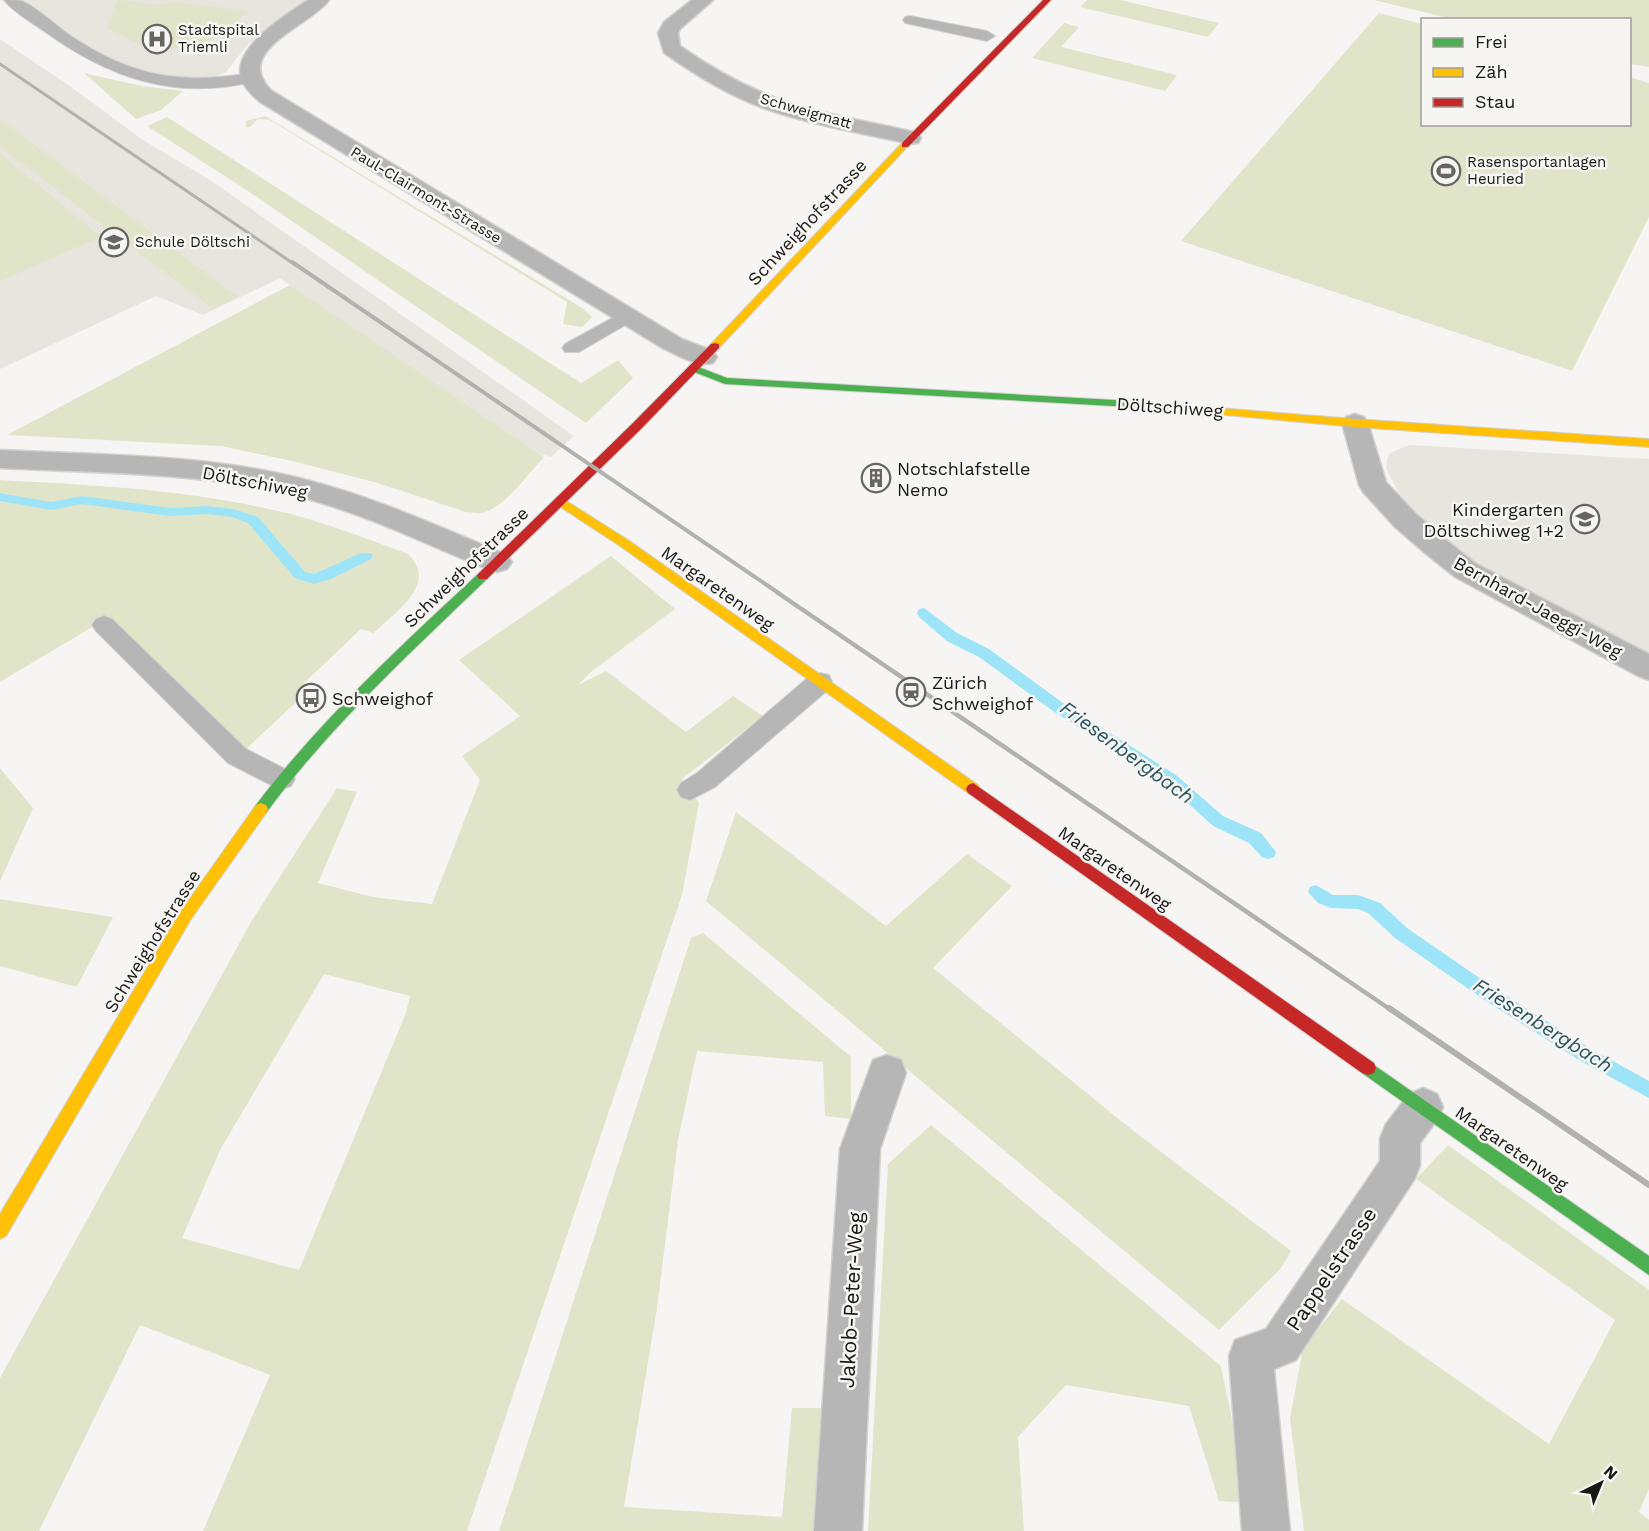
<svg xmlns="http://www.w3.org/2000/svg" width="1649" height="1531" viewBox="0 0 1649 1531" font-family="'Work Sans',sans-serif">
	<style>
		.built { fill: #e8e5df }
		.green { fill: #e0e5ca; fill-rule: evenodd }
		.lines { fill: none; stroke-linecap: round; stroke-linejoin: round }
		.stream { fill: #9de4f9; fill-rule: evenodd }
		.lane-casing { stroke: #d2d2d0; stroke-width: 2 }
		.street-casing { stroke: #d2d2d0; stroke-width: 3 }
		.fast-casing { stroke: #d2d2d0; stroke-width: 2 }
		.slow-casing { stroke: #d2d2d0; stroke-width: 2 }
		.jam-casing { stroke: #d2d2d0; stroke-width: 2 }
		.lane { fill: #b7b6b6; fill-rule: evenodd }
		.street { fill: #b7b6b6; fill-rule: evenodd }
		.fast { fill: #4caf50; fill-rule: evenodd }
		.slow { fill: #ffc107; fill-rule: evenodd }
		.jam { fill: #c62828; fill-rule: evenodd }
		.rail-far3 { stroke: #b1b1b0; stroke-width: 3 }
		.rail-far2 { stroke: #b1b1b0; stroke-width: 4 }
		.rail-far1 { stroke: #b1b1b0; stroke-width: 4.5 }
		.rail { stroke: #b1b1b0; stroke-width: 6 }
		.labels { text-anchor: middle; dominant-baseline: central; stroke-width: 5; stroke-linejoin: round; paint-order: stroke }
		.far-poi-label { font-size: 15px; fill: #181816; stroke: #f7f5f2; text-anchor: start }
		.far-street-label { font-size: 15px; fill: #181816; stroke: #f7f5f2 }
		.street-label { font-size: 18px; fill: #181816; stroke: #f7f5f2 }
		.poi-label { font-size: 18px; fill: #181816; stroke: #f7f5f2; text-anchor: start }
		.water-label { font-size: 20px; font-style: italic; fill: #285461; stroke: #f7f5f2 }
		.near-street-label { font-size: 21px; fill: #181816; stroke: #f7f5f2 }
	</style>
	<rect width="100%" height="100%" fill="#f6f5f3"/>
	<g class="built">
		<path d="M 1,0 L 306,0 L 248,44 L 226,72 L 201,83 L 121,75 L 49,34 Z"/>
		<path d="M 0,39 L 67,84 L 143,140 L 210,180 L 574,436 L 551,457 L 533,452 L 280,278 L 203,315 L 156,296 L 0,369 Z"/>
		<path d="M 1409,445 L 1649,459 L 1649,657 L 1494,577 L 1451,549 L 1414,512 L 1399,493 L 1386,469 L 1387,459 L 1390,453 Z"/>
	</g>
	<g class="green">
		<path d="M 117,0 C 136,0 156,8 174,2 L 249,11 L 207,44 L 151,51 L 108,28 Z"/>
		<path d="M 1087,0 L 1120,0 L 1219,23 L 1208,37 L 1080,7 Z"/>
		<path d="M 1374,0 L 1649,0 L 1649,67 L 1630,64 L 1630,20 L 1452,19 Z"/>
		<path d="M 1379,13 L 1422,24 L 1422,124 L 1630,124 L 1630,77 L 1649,83 L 1649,217 L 1572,371 L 1181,241 Z"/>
		<path d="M 1064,23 L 1079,27 L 1061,47 L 1177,75 L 1165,91 L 1032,58 Z"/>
		<path d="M 84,73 L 142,86 L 183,91 L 161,110 L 136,119 Z"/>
		<path d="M 265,116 L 584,309 L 592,317 L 582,327 L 563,324 L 567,302 L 270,120 L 258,119 L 250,127 L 246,127 L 246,121 Z"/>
		<path d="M 167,117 L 581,383 L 618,360 L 633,378 L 586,423 L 248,191 L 147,126 Z"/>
		<path d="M 0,119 L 238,297 L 213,309 L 0,147 Z"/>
		<path d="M 0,153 L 101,237 L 0,281 Z"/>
		<path d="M 290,285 L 544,457 C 530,472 504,507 485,512 C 479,514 472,512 466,512 L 374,482 L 292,461 L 221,446 L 7,435 Z"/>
		<path d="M 0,480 C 90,485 180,489 269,509 C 317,519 362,537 408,554 C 439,584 396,611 374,633 L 361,629 L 303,684 L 309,690 L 245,750 L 109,617 L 0,682 Z"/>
		<path d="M 611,556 L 675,609 L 591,672 L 578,685 L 606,671 L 686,732 L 733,696 L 763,716 L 682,779 L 699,803 L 682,895 L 467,1531 L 203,1531 L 270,1375 L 140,1325 L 39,1531 L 0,1531 L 0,1378 L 251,922 L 337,788 L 357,792 L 318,883 L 373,897 L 432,904 L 480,780 L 462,756 L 520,716 L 459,660 ZM 324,974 L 410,996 L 406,1013 L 299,1270 L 182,1238 L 220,1150 Z"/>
		<path d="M 0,768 L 33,808 L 0,881 Z"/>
		<path d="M 736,812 L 886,926 L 967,854 L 1012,886 L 933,968 L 1126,1125 L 1291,1251 L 1281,1268 L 1219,1330 L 706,901 Z"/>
		<path d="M 0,899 L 113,917 L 77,987 L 0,966 Z"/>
		<path d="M 703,933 L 851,1057 L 851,1119 L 825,1116 L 823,1062 L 697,1051 L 678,1140 L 657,1308 L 624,1507 L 782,1517 L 792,1408 L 828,1408 L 819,1531 L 499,1531 L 691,938 Z"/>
		<path d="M 931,1125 L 1221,1366 L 1249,1503 L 1219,1501 L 1189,1406 L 1066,1385 L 1018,1437 L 1024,1531 L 868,1531 L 888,1164 Z"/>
		<path d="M 1448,1145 L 1649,1290 L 1649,1489 L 1639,1512 L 1649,1520 L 1649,1531 L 1304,1531 L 1290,1418 L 1303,1348 L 1342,1299 L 1549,1444 L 1615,1320 L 1416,1179 Z"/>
	</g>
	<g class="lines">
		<g class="stream">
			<path d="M 0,493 L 51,502 L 82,496 L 170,508 L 207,506 L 233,509 L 258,517 L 305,572 L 314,574 L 361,553 L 371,553 L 373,556 L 371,559 L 331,579 L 314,584 L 295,578 L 248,523 L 232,517 L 207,514 L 170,516 L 82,504 L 51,510 L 0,501 Z"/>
			<path d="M 924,608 L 957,633 L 989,649 L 1063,703 L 1176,775 L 1223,816 L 1261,833 L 1276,852 L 1274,857 L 1268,859 L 1262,857 L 1249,843 L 1213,826 L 1166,783 L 1053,711 L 979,657 L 947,641 L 919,617 L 917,613 L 919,609 Z"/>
			<path d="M 1316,885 L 1333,895 L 1358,895 L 1380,903 L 1407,928 L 1497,990 L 1591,1049 L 1649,1081 L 1649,1098 L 1579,1060 L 1486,1001 L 1395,938 L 1368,913 L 1358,909 L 1331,908 L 1318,903 L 1308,892 L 1310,887 Z"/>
		</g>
		<g class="lane-casing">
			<g id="lane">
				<path d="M 4,0 C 9,0 17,0 22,1 C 39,9 55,25 71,36 C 131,76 180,85 251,73 L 259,78 L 257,81 C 176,101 110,79 44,31 C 31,22 13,12 4,0 Z"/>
				<path d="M 910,16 L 987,31 L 995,36 L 987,41 L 905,23 L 903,20 L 905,17 Z"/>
				<path d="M 627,310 L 634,312 L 637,316 L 634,320 L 579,352 L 565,352 L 562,348 L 565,344 Z"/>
				<path d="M 104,616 L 112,619 L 246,749 L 291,772 L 295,779 L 291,786 L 282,789 L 273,786 L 228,763 L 96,631 L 92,625 L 96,619 Z"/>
				<path d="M 820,673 L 829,675 L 832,682 L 829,689 L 715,787 L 690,800 L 681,797 L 677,790 L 681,783 L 697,773 L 811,675 Z"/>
			</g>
		</g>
		<g class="street-casing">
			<g id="street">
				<path d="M 308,0 L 329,0 C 312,25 230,51 272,91 L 682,339 L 713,351 L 717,357 L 713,363 C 696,367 680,356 664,349 L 260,102 C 253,96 245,89 242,80 C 229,49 287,14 308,0 Z"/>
				<path d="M 692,0 L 713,0 L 680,29 L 678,33 L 680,46 C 716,71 754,92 796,105 C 836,117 877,123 918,133 L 921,138 L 918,143 L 910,144 C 862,133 812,125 766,109 C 729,96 696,75 664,53 L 658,33 L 664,22 Z"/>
				<path d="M 1355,414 L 1364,417 L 1368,423 L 1386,482 L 1415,513 L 1445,539 L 1475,563 L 1649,654 L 1649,680 L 1638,676 L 1455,577 L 1425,553 L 1395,527 L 1363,492 L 1359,485 L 1342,423 L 1346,417 Z"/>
				<path d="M 0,450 C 101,455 205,454 303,479 C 374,497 440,527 507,555 L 512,562 L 507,569 L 497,572 L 487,569 C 426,544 367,515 304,498 C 206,472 100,473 0,468 Z"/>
				<path d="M 887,1055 L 901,1060 L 906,1073 L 880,1149 L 862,1531 L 814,1531 L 840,1149 L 873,1060 Z"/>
				<path d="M 1423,1088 L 1437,1094 L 1443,1107 L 1437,1120 L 1420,1143 L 1420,1166 L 1414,1180 L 1296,1360 L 1274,1369 L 1290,1531 L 1242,1531 L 1229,1356 L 1235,1340 L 1266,1329 L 1380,1161 L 1380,1138 L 1386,1124 L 1409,1094 Z"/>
			</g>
		</g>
		<g class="fast-casing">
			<g id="fast">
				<path d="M 693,365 L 727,378 L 1131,401 L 1136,404 L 1131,407 L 725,384 L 689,370 L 689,366 Z"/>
				<path d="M 483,572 L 487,573 L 489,576 L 487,579 C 409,654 330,726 266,813 L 256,813 L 254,809 L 256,805 C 321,719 400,647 479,573 Z"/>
				<path d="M 1368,1061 L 1649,1256 L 1649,1275 L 1362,1073 L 1360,1068 L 1362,1063 Z"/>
			</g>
		</g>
		<g class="slow-casing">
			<g id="slow">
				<path d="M 902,143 L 909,145 L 719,348 L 711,348 L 711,344 Z"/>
				<path d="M 1131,401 L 1355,419 L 1649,439 L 1649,447 L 1355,427 L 1127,406 L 1126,404 Z"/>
				<path d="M 560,497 L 628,540 L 978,785 L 980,789 L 978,793 L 968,793 L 620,546 L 556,504 L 556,498 Z"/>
				<path d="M 261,803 L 266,805 L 268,809 L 266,813 L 191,919 L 6,1236 L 0,1239 L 0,1214 L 181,911 L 256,805 Z"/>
			</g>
		</g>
		<g class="jam-casing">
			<g id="jam">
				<path d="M 1043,0 L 1051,0 L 908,147 L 902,147 L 902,143 Z"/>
				<path d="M 715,343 L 719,344 L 719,348 L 641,429 L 487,579 L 479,579 L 477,576 L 479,573 L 633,423 L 711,344 Z"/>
				<path d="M 973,783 L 1374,1063 L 1376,1068 L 1374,1073 L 1368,1075 L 1362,1073 L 968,793 L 966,789 L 968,785 Z"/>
			</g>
		</g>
		<use href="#lane" class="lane"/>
		<use href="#street" class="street"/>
		<use href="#fast" class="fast"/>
		<use href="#slow" class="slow"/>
		<use href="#jam" class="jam"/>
		<path class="rail-far3" d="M 0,64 L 294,264"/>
		<path class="rail-far2" d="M 292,262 L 780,594"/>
		<path class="rail-far1" d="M 778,593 L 1391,1010"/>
		<path class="rail" d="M 1389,1008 L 1649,1185"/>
	</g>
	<defs>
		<g id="hospital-ring" transform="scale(1.5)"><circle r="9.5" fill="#f7f5f2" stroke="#666563" stroke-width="1.5"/><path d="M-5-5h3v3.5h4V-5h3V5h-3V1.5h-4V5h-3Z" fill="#666563"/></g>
		<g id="stadium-ring" transform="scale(1.5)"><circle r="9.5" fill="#f7f5f2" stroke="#666563" stroke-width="1.5"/><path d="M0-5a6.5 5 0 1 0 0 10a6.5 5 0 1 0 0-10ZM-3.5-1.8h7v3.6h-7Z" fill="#666563"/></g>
		<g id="school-ring" transform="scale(1.5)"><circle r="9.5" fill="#f7f5f2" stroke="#666563" stroke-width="1.5"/><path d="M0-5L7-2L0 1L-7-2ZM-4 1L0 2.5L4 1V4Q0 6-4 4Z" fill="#666563"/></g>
		<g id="building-ring" transform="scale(1.5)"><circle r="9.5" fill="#f7f5f2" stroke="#666563" stroke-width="1.5"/><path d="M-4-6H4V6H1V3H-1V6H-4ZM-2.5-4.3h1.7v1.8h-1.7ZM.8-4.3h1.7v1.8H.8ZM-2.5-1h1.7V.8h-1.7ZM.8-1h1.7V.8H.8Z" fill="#666563"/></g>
		<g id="station-ring" transform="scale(1.5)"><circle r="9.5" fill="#f7f5f2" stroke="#666563" stroke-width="1.5"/><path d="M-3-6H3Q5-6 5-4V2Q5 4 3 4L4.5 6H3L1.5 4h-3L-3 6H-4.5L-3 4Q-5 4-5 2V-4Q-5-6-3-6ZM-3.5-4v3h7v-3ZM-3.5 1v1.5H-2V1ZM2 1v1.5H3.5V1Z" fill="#666563"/></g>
		<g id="bus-ring" transform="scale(1.5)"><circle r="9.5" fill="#f7f5f2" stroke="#666563" stroke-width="1.5"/><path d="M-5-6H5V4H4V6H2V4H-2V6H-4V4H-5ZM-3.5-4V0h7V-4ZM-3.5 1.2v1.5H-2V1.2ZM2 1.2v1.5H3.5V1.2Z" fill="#666563"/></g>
	</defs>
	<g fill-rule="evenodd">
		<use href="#hospital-ring" x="157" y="39"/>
		<use href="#stadium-ring" x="1446" y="171"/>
		<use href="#school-ring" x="114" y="242"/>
		<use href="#building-ring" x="876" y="478"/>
		<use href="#school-ring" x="1585" y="519"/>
		<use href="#station-ring" x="911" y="692"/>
		<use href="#bus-ring" x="311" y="698"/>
	</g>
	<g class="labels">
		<g class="far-poi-label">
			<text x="178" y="30">Stadtspital<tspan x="178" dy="17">Triemli</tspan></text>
			<text x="1467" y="162">Rasensportanlagen<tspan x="1467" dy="17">Heuried</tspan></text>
			<text x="135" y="242">Schule Döltschi</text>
		</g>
		<g class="far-street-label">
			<text transform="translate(806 111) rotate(16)">Schweigmatt</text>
			<text transform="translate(426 195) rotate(31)">Paul-Clairmont-Strasse</text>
		</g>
		<g class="street-label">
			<text transform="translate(807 222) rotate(-47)">Schweighofstrasse</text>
			<text transform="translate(1170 407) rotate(4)">Döltschiweg</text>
			<text transform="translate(255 482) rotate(11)">Döltschiweg</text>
			<text transform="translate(466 567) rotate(-44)">Schweighofstrasse</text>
			<text transform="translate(718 588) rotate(35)">Margaretenweg</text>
			<text transform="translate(1538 607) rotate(29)">Bernhard-Jaeggi-Weg</text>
			<text transform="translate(1115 868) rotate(35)">Margaretenweg</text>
			<text transform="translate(152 941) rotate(-58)">Schweighofstrasse</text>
			<text transform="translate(1512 1148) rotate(35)">Margaretenweg</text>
		</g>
		<g class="poi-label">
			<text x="897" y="468">Notschlafstelle<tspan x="897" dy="21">Nemo</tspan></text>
			<text x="1564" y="509" text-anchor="end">Kindergarten<tspan x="1564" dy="21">Döltschiweg 1+2</tspan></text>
			<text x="932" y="682">Zürich<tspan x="932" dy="21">Schweighof</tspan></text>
			<text x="332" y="698">Schweighof</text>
		</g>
		<g class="water-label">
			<text transform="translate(1127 752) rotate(36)">Friesenbergbach</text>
			<text transform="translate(1543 1025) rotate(32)">Friesenbergbach</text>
		</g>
		<g class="near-street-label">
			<text transform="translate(1331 1269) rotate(-56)">Pappelstrasse</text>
			<text transform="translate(851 1300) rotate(-87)">Jakob-Peter-Weg</text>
		</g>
	</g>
	<rect x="1421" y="18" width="210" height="108" fill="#f7f5f2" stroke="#9e9d9a" stroke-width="1.5"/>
	<rect x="1433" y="38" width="30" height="9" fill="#4caf50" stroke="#9e9d9a" stroke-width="1.5"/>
	<text x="1475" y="48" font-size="18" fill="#181816">Frei</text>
	<rect x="1433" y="68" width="30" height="9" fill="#ffc107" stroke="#9e9d9a" stroke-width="1.5"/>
	<text x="1475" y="78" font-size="18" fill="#181816">Zäh</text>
	<rect x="1433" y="98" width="30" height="9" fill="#c62828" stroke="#9e9d9a" stroke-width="1.5"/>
	<text x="1475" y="108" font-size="18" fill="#181816">Stau</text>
	<g transform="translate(1601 1483) rotate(43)" stroke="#f7f5f2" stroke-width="4.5" paint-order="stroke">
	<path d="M0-4.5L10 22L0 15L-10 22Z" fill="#181816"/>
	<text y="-9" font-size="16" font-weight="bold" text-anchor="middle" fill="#181816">N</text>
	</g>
</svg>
